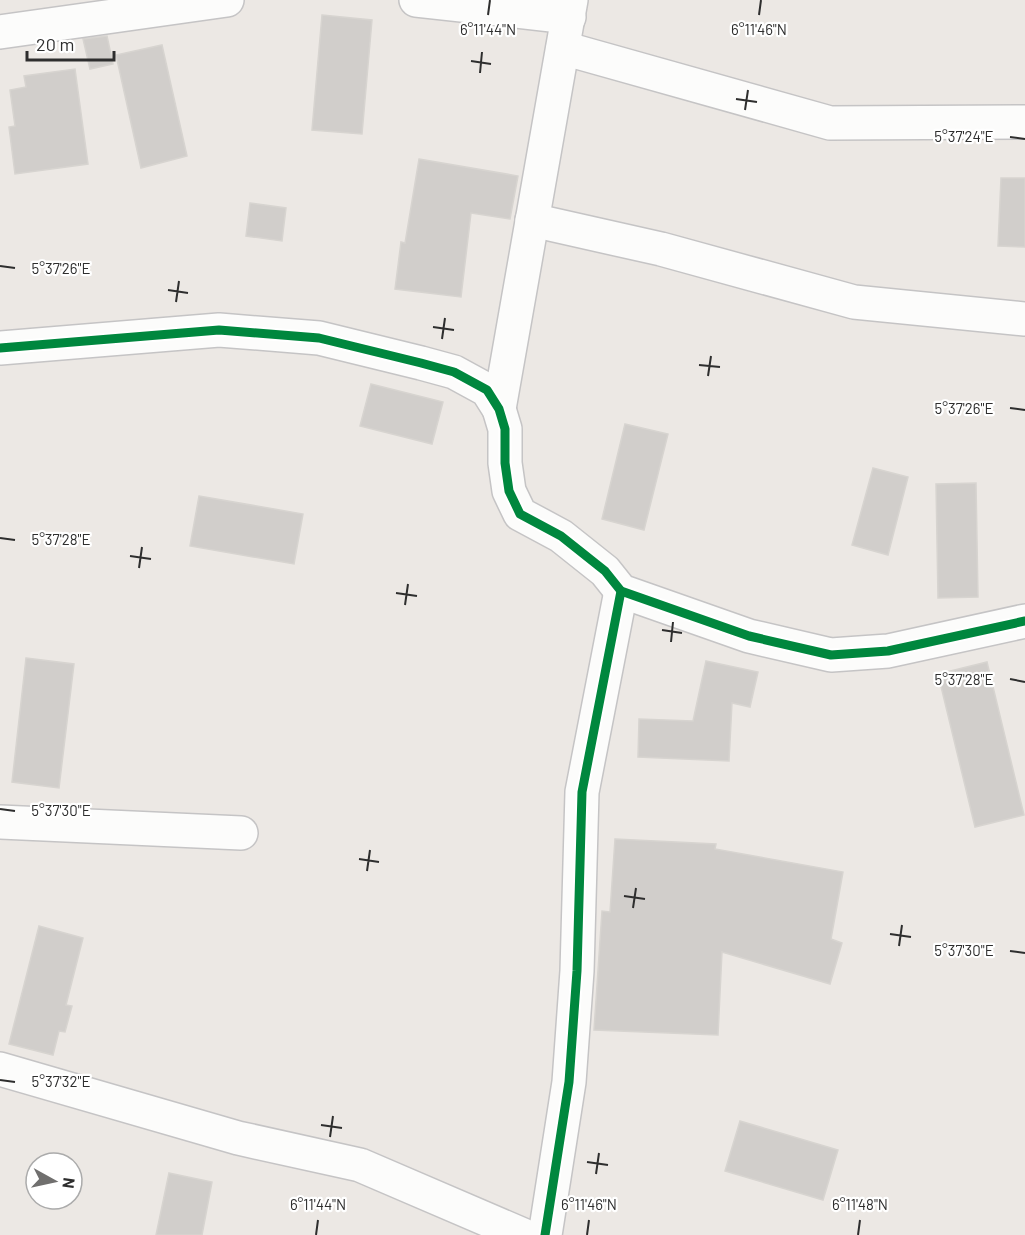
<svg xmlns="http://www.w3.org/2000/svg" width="1025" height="1235" viewBox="0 0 1025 1235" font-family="Barlow,sans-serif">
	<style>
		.building { fill: #d1cecb; stroke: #d7d4d0; stroke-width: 1.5 }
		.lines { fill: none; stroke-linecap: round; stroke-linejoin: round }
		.street-casing { stroke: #c5c4c5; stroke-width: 36 }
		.street { stroke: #fcfcfb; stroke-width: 33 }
		.cycleway-casing { stroke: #fff; stroke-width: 13 }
		.cycleway { stroke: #00873e; stroke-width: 9 }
		.ticks { fill: none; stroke: #2e2e2e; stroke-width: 2 }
		.ticks-label { font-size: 15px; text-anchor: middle; fill: #2e2e2e; stroke: #fff; stroke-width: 4.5; stroke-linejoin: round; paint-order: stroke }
	</style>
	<rect width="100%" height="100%" fill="#ece8e4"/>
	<g class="building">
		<path d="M 322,15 L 372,20 L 362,134 L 312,130 Z"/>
		<path d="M 107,36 L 113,64 L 90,69 L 83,39 Z"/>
		<path d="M 162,45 L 187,156 L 141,168 L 116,55 Z"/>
		<path d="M 75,69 L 88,164 L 15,174 L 9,127 L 15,126 L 10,90 L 26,87 L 24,76 Z"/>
		<path d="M 419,159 L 518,176 L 510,219 L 471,213 L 461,297 L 395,289 L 401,242 L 405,243 Z"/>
		<path d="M 1001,178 L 1025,178 L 1025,247 L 998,246 Z"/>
		<path d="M 250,203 L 286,208 L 282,241 L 246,236 Z"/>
		<path d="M 371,384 L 443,402 L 432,444 L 360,426 Z"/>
		<path d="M 625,424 L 668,434 L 644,530 L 602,519 Z"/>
		<path d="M 873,468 L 908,477 L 888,555 L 852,545 Z"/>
		<path d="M 976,483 L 978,597 L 938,598 L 936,484 Z"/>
		<path d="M 199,496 L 303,514 L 294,564 L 190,546 Z"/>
		<path d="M 26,658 L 74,664 L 59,788 L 12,782 Z"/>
		<path d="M 706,661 L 758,672 L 750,707 L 732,703 L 729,761 L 638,757 L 639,719 L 693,721 Z"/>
		<path d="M 987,662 L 1024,815 L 975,827 L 938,674 Z"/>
		<path d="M 615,839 L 716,844 L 715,849 L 843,872 L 831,939 L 842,943 L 830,984 L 722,952 L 718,1035 L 594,1030 L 602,911 L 610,912 Z"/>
		<path d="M 39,926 L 83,938 L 66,1005 L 72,1006 L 65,1032 L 59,1031 L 53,1055 L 9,1044 Z"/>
		<path d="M 740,1121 L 838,1150 L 823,1200 L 725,1171 Z"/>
		<path d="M 169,1173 L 212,1182 L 202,1235 L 156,1235 Z"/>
	</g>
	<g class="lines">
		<g class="street-casing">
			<g id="street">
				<path d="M 416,0 L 569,17"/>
				<path d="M 0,32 L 227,0"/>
				<path d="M 563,48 L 830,123 L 1025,122"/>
				<path d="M 532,220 L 661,249 L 854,302 L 1025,319"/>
				<path d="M 0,348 L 219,330 L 319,338 L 421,363 L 454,372 L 487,390 L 499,409 L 505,429 L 505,463 L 509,491 L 520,514 L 561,536 L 605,571 L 621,591 L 749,636 L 831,655 L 888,651 L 1025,621"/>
				<path d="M 499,409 L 571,0"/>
				<path d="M 0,822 L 241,833"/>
				<path d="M 0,1069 L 238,1138 L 360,1165 L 523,1235"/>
				<path d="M 545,1235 L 569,1082 L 577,971 L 582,792 L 621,591"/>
			</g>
		</g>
		<use href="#street" class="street"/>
		<g class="cycleway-casing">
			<g id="cycleway">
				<path d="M 0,348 L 219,330 L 319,338 L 421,363 L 454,372 L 487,390 L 499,409 L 505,429 L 505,463 L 509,491 L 520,514 L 561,536 L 605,571 L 621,591 L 749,636 L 831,655 L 888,651 L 1025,621"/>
				<path d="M 545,1235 L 569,1082 L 577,971 L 582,792 L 621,591"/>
			</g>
		</g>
		<use href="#cycleway" class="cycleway"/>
	</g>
	<path class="ticks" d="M 488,15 L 490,0M 759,15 L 761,0M 471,61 L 491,64M 480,73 L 482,52M 736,99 L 757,102M 745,110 L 748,90M 1010,137 L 1025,139M 0,266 L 15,268M 168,290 L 188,293M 176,302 L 179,281M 433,327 L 454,330M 442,339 L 445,318M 699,365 L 720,367M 708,376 L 711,356M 1010,408 L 1025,410M 0,538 L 15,540M 130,556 L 151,559M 139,568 L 142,547M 396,593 L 417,596M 405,605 L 408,584M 662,630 L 682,633M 671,642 L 673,622M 1010,679 L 1025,682M 0,809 L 15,811M 359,859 L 379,862M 367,871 L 370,850M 624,896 L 645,899M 633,908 L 636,888M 890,934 L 911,937M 899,946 L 902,925M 1010,951 L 1025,953M 0,1080 L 15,1082M 321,1125 L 342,1128M 330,1137 L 333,1116M 587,1162 L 608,1165M 596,1174 L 599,1153M 316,1235 L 318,1220M 587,1235 L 589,1220M 858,1235 L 860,1220"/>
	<g class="ticks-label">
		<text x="488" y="35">6°11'44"N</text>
		<text x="759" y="35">6°11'46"N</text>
		<text x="964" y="142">5°37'24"E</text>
		<text x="61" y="274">5°37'26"E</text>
		<text x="964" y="414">5°37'26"E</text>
		<text x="61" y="545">5°37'28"E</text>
		<text x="964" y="685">5°37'28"E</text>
		<text x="61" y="816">5°37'30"E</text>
		<text x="964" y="956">5°37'30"E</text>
		<text x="61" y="1087">5°37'32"E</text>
		<text x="318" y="1210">6°11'44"N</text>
		<text x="589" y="1210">6°11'46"N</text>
		<text x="860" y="1210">6°11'48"N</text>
	</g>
	<g transform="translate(54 1181) rotate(98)"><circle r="28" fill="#ffffff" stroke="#ababab" stroke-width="1.5"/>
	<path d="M0-4.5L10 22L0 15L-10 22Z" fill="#706f6e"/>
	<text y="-9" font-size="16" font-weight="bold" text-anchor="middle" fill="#2e2e2e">N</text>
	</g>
	<path d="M27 51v9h87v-9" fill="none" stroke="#2e2e2e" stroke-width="3"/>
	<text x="36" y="51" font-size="18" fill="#2e2e2e" stroke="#ffffff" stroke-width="4.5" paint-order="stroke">20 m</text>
</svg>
